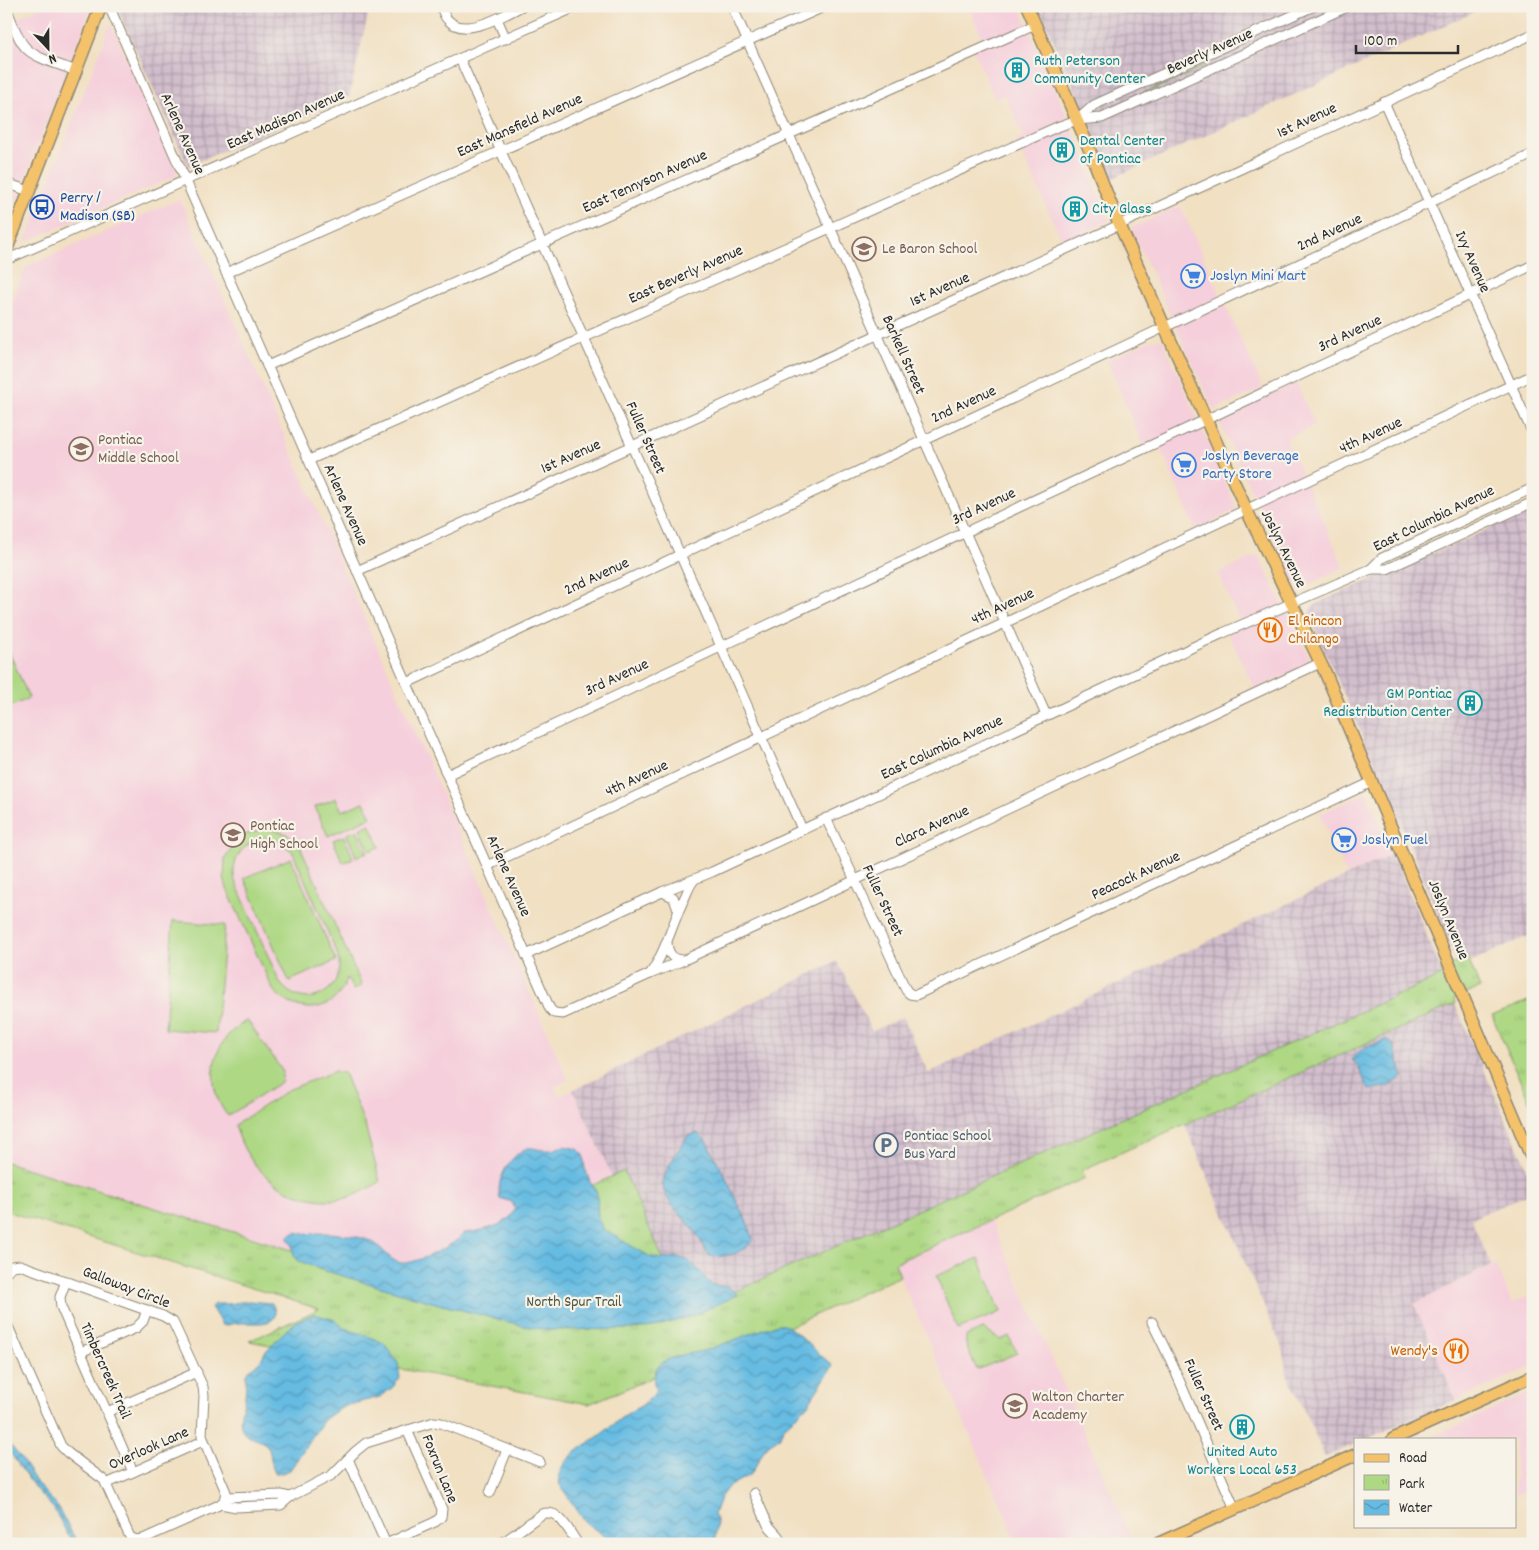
<svg xmlns="http://www.w3.org/2000/svg" width="1539" height="1550" viewBox="0 0 1539 1550" font-family="Dekko,sans-serif">
	<style>
		.built { fill: #f5cfdb }
		.industrial { fill: url(#industrial-grid) }
		.grass { fill: url(#grass-dots); stroke: #6c8258 }
		.park { fill: url(#park-tufts); stroke: #6c8258 }
		.pitch { fill: #aed884; stroke: #6c8258; fill-rule: evenodd }
		.water { fill: url(#water-waves); stroke: #487386 }
		.lines { fill: none; stroke-linecap: round; stroke-linejoin: round }
		.minor-casing { stroke: #8e8676; stroke-width: 11 }
		.major-casing { stroke: #8e8676; stroke-width: 14 }
		.minor { stroke: #fff; stroke-width: 9 }
		.major { stroke: #f4c26a; stroke-width: 11 }
		.labels { text-anchor: middle; dominant-baseline: central; stroke-width: 4.5; stroke-linejoin: round; paint-order: stroke }
		.street-label { font-size: 16px; fill: #2b2b2b; stroke: #f7f3e8 }
		.culture-label { font-size: 16px; fill: #0d838f; stroke: #f7f3e8; text-anchor: start }
		.transit-label { font-size: 16px; fill: #164399; stroke: #f7f3e8; text-anchor: start }
		.education-label { font-size: 16px; fill: #785e54; stroke: #f7f3e8; text-anchor: start }
		.shop-label { font-size: 16px; fill: #366cbe; stroke: #f7f3e8; text-anchor: start }
		.food-label { font-size: 16px; fill: #c56008; stroke: #f7f3e8; text-anchor: start }
		.service-label { font-size: 16px; fill: #4e5e75; stroke: #f7f3e8; text-anchor: start }
		.park-label { font-size: 16px; fill: #4c5641; stroke: #f7f3e8 }
	</style>
	<defs>
		<pattern id="industrial-grid" width="8" height="8" patternUnits="userSpaceOnUse" patternTransform="scale(1.25)"><rect width="8" height="8" fill="#d1bdcc"/><path d="M0 4h8M4 0v8" fill="none" stroke="#aa9aa6"/></pattern>
		<pattern id="grass-dots" width="8" height="8" patternUnits="userSpaceOnUse" patternTransform="scale(1.25)"><rect width="8" height="8" fill="#aed884"/><path d="M2 2h.1M6 6h.1" fill="none" stroke="#96ba72" stroke-width="1.8" stroke-linecap="round"/></pattern>
		<pattern id="park-tufts" width="24" height="20" patternUnits="userSpaceOnUse" patternTransform="scale(1.25)"><rect width="24" height="20" fill="#aed884"/><path d="M3 7l-1-3M5 7V3M7 7l1-3M15 17l-1-3M17 17v-4M19 17l1-3" fill="none" stroke="#96ba72"/></pattern>
		<pattern id="water-waves" width="16" height="10" patternUnits="userSpaceOnUse" patternTransform="scale(1.25)"><rect width="16" height="10" fill="#65bbe2"/><path d="M0 5q4-4 8 0t8 0" fill="none" stroke="#5398b7"/></pattern>
	</defs>
	<rect width="100%" height="100%" fill="#f7f3e8"/>
	<filter id="ink" filterUnits="userSpaceOnUse"><feTurbulence type="fractalNoise" baseFrequency=".02" numOctaves="2"/><feDisplacementMap in="SourceGraphic" scale="10" xChannelSelector="R" yChannelSelector="G"/><feConvolveMatrix kernelMatrix="1 2 1 2 8 2 1 2 1" color-interpolation-filters="sRGB"/></filter>
	<filter id="wash" filterUnits="userSpaceOnUse"><feTurbulence type="fractalNoise" baseFrequency=".0096" numOctaves="4" result="noise"/><feDisplacementMap in="SourceGraphic" scale="20" xChannelSelector="R" yChannelSelector="G"/><feGaussianBlur stdDeviation="1.12" result="paint"/><feColorMatrix in="noise" values="0 0 0 0 0 0 0 0 0 0 0 0 0 0 0 0 0 1.4 0 .05"/><feComposite in="paint" operator="in"/></filter>
	<g filter="url(#wash)">
		<rect width="100%" height="100%" fill="#f1e0c2"/>
		<g class="built">
			<path d="M 44,6 L 92,6 L 6,227 L 6,35 L 13,33 L 8,22 Z"/>
			<path d="M 968,6 L 1019,6 L 1079,145 L 1109,221 L 1063,243 L 1016,141 L 1024,137 L 1005,95 L 995,99 L 972,48 L 984,42 Z"/>
			<path d="M 111,23 L 178,175 L 25,242 Z"/>
			<path d="M 180,199 L 568,1080 L 554,1087 L 559,1096 L 573,1090 L 612,1176 L 386,1279 L 6,1162 L 6,318 L 26,267 Z"/>
			<path d="M 1180,206 L 1263,388 L 1214,410 L 1131,228 Z"/>
			<path d="M 1162,339 L 1235,504 L 1235,510 L 1195,530 L 1160,446 L 1146,452 L 1107,360 L 1151,340 Z"/>
			<path d="M 1296,382 L 1315,425 L 1286,439 L 1344,567 L 1302,588 L 1296,586 L 1219,421 Z"/>
			<path d="M 1258,555 L 1310,660 L 1306,666 L 1255,689 L 1225,627 L 1239,620 L 1218,573 Z"/>
			<path d="M 1366,793 L 1393,854 L 1347,875 L 1320,814 Z"/>
			<path d="M 991,1220 L 1130,1536 L 1111,1544 L 1018,1544 L 894,1263 Z"/>
			<path d="M 1495,1264 L 1512,1303 L 1533,1294 L 1533,1366 L 1456,1400 L 1414,1304 Z"/>
			<path d="M 1533,1391 L 1533,1487 L 1515,1495 L 1515,1439 L 1428,1439 Z"/>
		</g>
		<g class="industrial">
			<path d="M 116,6 L 370,6 L 349,97 L 188,166 Z"/>
			<path d="M 1038,6 L 1487,6 L 1111,179 L 1077,94 Z"/>
			<path d="M 1533,507 L 1533,934 L 1470,962 L 1468,958 L 1457,963 L 1412,849 L 1309,615 L 1311,608 L 1321,601 L 1478,534 Z"/>
			<path d="M 1393,854 L 1443,975 L 687,1313 L 624,1172 L 612,1176 L 573,1090 L 837,961 L 872,1031 L 903,1017 L 928,1073 Z"/>
			<path d="M 1455,1004 L 1533,1182 L 1533,1192 L 1471,1219 L 1491,1265 L 1414,1304 L 1456,1400 L 1366,1439 L 1355,1439 L 1355,1444 L 1325,1457 L 1286,1371 L 1284,1352 L 1185,1125 Z"/>
		</g>
		<path class="grass" d="M 1238,46 L 1238,47 L 1211,60 L 1189,74 L 1101,113 L 1099,113 L 1165,83 L 1194,65 Z"/>
		<g class="park">
			<path d="M 1468,958 L 1480,988 L 1454,999 L 1455,1004 L 1082,1170 L 1085,1178 L 895,1263 L 900,1276 L 710,1363 L 706,1355 L 589,1404 L 249,1341 L 319,1309 L 6,1211 L 6,1162 L 386,1279 L 624,1171 L 687,1313 L 1443,975 L 1441,970 Z"/>
			<path d="M 1533,999 L 1533,1110 L 1492,1016 Z"/>
			<path d="M 983,1329 L 1001,1340 L 1009,1336 L 1017,1353 L 977,1370 L 966,1345 L 966,1336 Z"/>
		</g>
		<g class="pitch">
			<path d="M 6,645 L 29,698 L 6,709 Z"/>
			<path d="M 336,798 L 342,811 L 364,802 L 371,817 L 328,836 L 315,807 Z"/>
			<path d="M 370,824 L 380,847 L 369,851 L 360,829 Z"/>
			<path d="M 263,829 C 279,829 292,834 301,848 L 362,986 L 353,990 L 347,978 C 336,1015 296,1016 273,990 L 227,889 L 224,878 L 225,859 L 234,844 L 244,835 ZM 265,838 L 278,841 L 292,851 L 337,953 C 349,990 305,1015 280,983 L 235,881 C 230,859 244,841 265,838 Z"/>
			<path d="M 357,830 L 367,852 L 356,857 L 347,834 Z"/>
			<path d="M 344,836 L 353,858 L 343,863 L 333,840 Z"/>
			<path d="M 291,858 L 336,961 L 289,981 L 244,878 Z"/>
			<path d="M 173,921 L 225,925 L 216,1033 L 165,1029 Z"/>
			<path d="M 247,1020 L 283,1072 L 281,1082 L 228,1116 C 210,1095 208,1060 226,1038 C 231,1031 239,1026 247,1020 Z"/>
			<path d="M 335,1071 L 344,1073 L 365,1125 L 380,1182 C 368,1189 356,1196 342,1199 C 303,1205 264,1184 245,1150 C 241,1143 238,1134 235,1125 L 288,1090 Z"/>
			<path d="M 979,1258 L 1001,1312 L 958,1329 L 936,1276 Z"/>
		</g>
		<g class="water">
			<path d="M 1385,1040 L 1390,1040 L 1393,1044 L 1403,1077 L 1389,1086 L 1369,1090 L 1357,1065 L 1352,1060 C 1357,1049 1374,1045 1385,1040 Z"/>
			<path d="M 698,1133 L 706,1141 L 723,1172 L 750,1229 L 753,1240 C 742,1254 726,1258 709,1256 C 704,1247 699,1237 693,1229 C 685,1219 662,1198 663,1184 C 663,1172 681,1146 688,1136 Z"/>
			<path d="M 563,1146 L 578,1149 L 583,1154 L 585,1169 L 590,1182 L 597,1193 L 598,1219 L 604,1230 L 649,1256 L 661,1259 L 677,1257 L 687,1260 L 700,1271 L 708,1282 L 715,1286 L 728,1287 L 738,1295 L 690,1317 L 654,1327 L 632,1329 L 550,1330 L 524,1326 L 442,1305 L 322,1270 L 299,1261 L 294,1256 L 292,1244 L 287,1237 L 296,1232 C 305,1235 312,1233 322,1233 C 337,1233 353,1235 368,1240 C 382,1244 386,1260 401,1263 C 413,1265 447,1248 457,1240 C 459,1239 460,1236 462,1234 C 466,1232 473,1232 477,1231 C 491,1228 510,1224 515,1209 L 512,1202 L 500,1198 C 495,1181 509,1157 525,1149 C 532,1146 537,1150 544,1150 C 551,1151 557,1148 563,1146 Z"/>
			<path d="M 248,1301 L 272,1303 C 286,1329 251,1322 238,1323 C 232,1323 228,1326 222,1325 L 211,1307 L 214,1304 L 228,1304 Z"/>
			<path d="M 314,1314 L 335,1320 L 344,1328 L 365,1335 L 384,1343 L 398,1363 L 400,1378 L 393,1387 L 380,1397 L 348,1405 L 336,1411 L 324,1420 L 312,1437 L 290,1470 L 282,1473 L 275,1473 C 270,1464 272,1456 268,1447 C 263,1439 251,1440 245,1433 C 235,1423 244,1407 245,1396 C 246,1388 246,1380 246,1373 L 261,1360 L 265,1352 L 285,1331 L 297,1321 Z"/>
			<path d="M 778,1324 L 787,1326 L 793,1330 L 833,1366 L 807,1406 L 784,1427 L 779,1438 L 766,1447 L 751,1474 L 728,1487 L 720,1498 L 714,1514 L 717,1522 L 715,1538 L 719,1544 L 615,1544 L 585,1522 L 560,1485 C 551,1464 587,1445 600,1435 C 614,1425 621,1416 637,1408 C 641,1407 656,1394 656,1390 C 656,1388 654,1385 654,1383 C 653,1376 656,1367 662,1363 C 675,1354 692,1354 706,1350 C 730,1342 754,1332 778,1324 Z"/>
			<path d="M 6,1440 L 20,1457 L 38,1485 L 57,1506 L 78,1544 L 73,1544 L 54,1509 L 35,1488 L 6,1447 Z"/>
		</g>
	</g>
	<g filter="url(#ink)">
		<g class="lines">
			<g class="minor-casing">
				<g id="minor">
					<path d="M 109,6 L 550,1009 L 554,1013 L 563,1014 L 650,974 L 684,960 L 1320,663"/>
					<path d="M 441,6 C 443,11 444,17 448,20 C 465,39 504,15 522,6"/>
					<path d="M 732,6 L 1046,715"/>
					<path d="M 6,8 C 12,20 16,37 25,47 C 35,59 62,65 76,71"/>
					<path d="M 497,19 L 506,39"/>
					<path d="M 460,59 L 802,829"/>
					<path d="M 1384,102 L 1533,434"/>
					<path d="M 1077,120 L 1094,105 L 1314,6"/>
					<path d="M 6,183 L 29,191"/>
					<path d="M 6,260 L 578,6"/>
					<path d="M 226,273 L 826,6"/>
					<path d="M 267,366 L 1035,25"/>
					<path d="M 309,460 L 1057,127 L 1077,120 L 1102,118 L 1349,6"/>
					<path d="M 1371,569 L 1387,569 L 1533,502"/>
					<path d="M 357,571 L 1108,230 L 1533,34"/>
					<path d="M 407,683 L 1533,154"/>
					<path d="M 447,775 L 1218,414 L 1533,265"/>
					<path d="M 826,818 L 906,990 L 910,994 L 916,995 L 1372,782"/>
					<path d="M 487,866 C 835,701 1185,540 1533,375"/>
					<path d="M 662,892 L 673,897 L 678,909"/>
					<path d="M 667,943 C 668,953 672,960 683,960"/>
					<path d="M 526,955 L 662,892 L 712,872 L 1223,633 L 1371,569 L 1382,558 L 1533,488"/>
					<path d="M 650,974 C 665,953 672,925 683,901 C 687,894 688,887 694,880"/>
					<path d="M 6,1272 L 12,1266 L 20,1265 L 163,1316 L 173,1322 L 203,1387 L 204,1396 L 202,1436 L 226,1492 L 224,1501 L 219,1505 L 143,1539 L 136,1540 L 130,1537 L 104,1480 L 68,1453 L 61,1446 L 6,1322"/>
					<path d="M 66,1281 L 60,1297 L 61,1307 L 133,1472"/>
					<path d="M 1152,1322 L 1170,1359 L 1235,1509"/>
					<path d="M 81,1352 L 136,1328 L 143,1321 L 147,1310"/>
					<path d="M 107,1412 L 197,1372"/>
					<path d="M 348,1459 L 386,1544 L 435,1522 L 441,1517 L 442,1509 L 407,1430"/>
					<path d="M 106,1484 L 203,1441"/>
					<path d="M 490,1493 L 507,1450"/>
					<path d="M 754,1493 L 768,1525 L 778,1536 L 782,1544"/>
					<path d="M 226,1497 L 282,1495 L 290,1497"/>
					<path d="M 221,1504 L 236,1507 L 281,1505 L 290,1497 L 332,1475 L 356,1451 L 366,1443 L 434,1422 L 441,1423 L 540,1462"/>
					<path d="M 501,1544 L 542,1514 C 560,1508 569,1532 578,1544"/>
				</g>
			</g>
			<g class="major-casing">
				<g id="major">
					<path d="M 1027,6 L 1086,141 L 1114,212 L 1165,328 L 1247,511 L 1325,672 L 1533,1161"/>
					<path d="M 6,251 L 101,6"/>
					<path d="M 1393,1439 L 1533,1376"/>
					<path d="M 1157,1544 L 1355,1455"/>
				</g>
			</g>
			<use href="#minor" class="minor"/>
			<use href="#major" class="major"/>
		</g>
	</g>
	<defs>
		<g id="building-ring" transform="scale(1.25)"><circle r="9.5" fill="#f7f3e8" stroke="#0f9aa8" stroke-width="1.5"/><path d="M-4-6H4V6H1V3H-1V6H-4ZM-2.5-4.3h1.7v1.8h-1.7ZM.8-4.3h1.7v1.8H.8ZM-2.5-1h1.7V.8h-1.7ZM.8-1h1.7V.8H.8Z" fill="#0f9aa8"/></g>
		<g id="bus-ring" transform="scale(1.25)"><circle r="9.5" fill="#f7f3e8" stroke="#1a4fb4" stroke-width="1.5"/><path d="M-5-6H5V4H4V6H2V4H-2V6H-4V4H-5ZM-3.5-4V0h7V-4ZM-3.5 1.2v1.5H-2V1.2ZM2 1.2v1.5H3.5V1.2Z" fill="#1a4fb4"/></g>
		<g id="school-ring" transform="scale(1.25)"><circle r="9.5" fill="#f7f3e8" stroke="#8d6e63" stroke-width="1.5"/><path d="M0-5L7-2L0 1L-7-2ZM-4 1L0 2.5L4 1V4Q0 6-4 4Z" fill="#8d6e63"/></g>
		<g id="supermarket-ring" transform="scale(1.25)"><circle r="9.5" fill="#f7f3e8" stroke="#3f7fe0" stroke-width="1.5"/><path d="M-6-5.5h2.5l.6 2H6L4.5 2H-2.5L-4.4-4H-6ZM-1.5 3.2a1.3 1.3 0 1 0 .1 0ZM3 3.2a1.3 1.3 0 1 0 .1 0Z" fill="#3f7fe0"/></g>
		<g id="restaurant-ring" transform="scale(1.25)"><circle r="9.5" fill="#f7f3e8" stroke="#e8710a" stroke-width="1.5"/><path d="M-5-6h1v4h1v-4h1v4h1v-4h1v5L-1.5 .5V6h-2V.5L-5-1ZM5-6V6H3V1.5H1.5Q1.5-4 5-6Z" fill="#e8710a"/></g>
		<g id="parking-ring" transform="scale(1.25)"><circle r="9.5" fill="#f7f3e8" stroke="#5c6f8a" stroke-width="1.5"/><path d="M-3.5-5.5H1a3.5 3.5 0 0 1 0 7H-1V5.5H-3.5ZM-1-3.4V-.6H.8a1.4 1.4 0 0 0 0-2.8Z" fill="#5c6f8a"/></g>
	</defs>
	<g fill-rule="evenodd">
		<use href="#building-ring" x="1017" y="70"/>
		<use href="#building-ring" x="1062" y="150"/>
		<use href="#bus-ring" x="42" y="207"/>
		<use href="#building-ring" x="1075" y="209"/>
		<use href="#school-ring" x="864" y="249"/>
		<use href="#supermarket-ring" x="1193" y="276"/>
		<use href="#school-ring" x="81" y="449"/>
		<use href="#supermarket-ring" x="1184" y="465"/>
		<use href="#restaurant-ring" x="1270" y="630"/>
		<use href="#building-ring" x="1470" y="703"/>
		<use href="#school-ring" x="233" y="835"/>
		<use href="#supermarket-ring" x="1344" y="840"/>
		<use href="#parking-ring" x="886" y="1145"/>
		<use href="#restaurant-ring" x="1456" y="1351"/>
		<use href="#school-ring" x="1015" y="1406"/>
		<use href="#building-ring" x="1242" y="1427"/>
	</g>
	<g class="labels">
		<g class="street-label">
			<text transform="translate(1210 52) rotate(-24)">Beverly Avenue</text>
			<text transform="translate(286 120) rotate(-24)">East Madison Avenue</text>
			<text transform="translate(1307 121) rotate(-25)">1st Avenue</text>
			<text transform="translate(520 126) rotate(-24)">East Mansfield Avenue</text>
			<text transform="translate(182 134) rotate(66)">Arlene Avenue</text>
			<text transform="translate(645 182) rotate(-24)">East Tennyson Avenue</text>
			<text transform="translate(1330 233) rotate(-25)">2nd Avenue</text>
			<text transform="translate(1472 262) rotate(66)">Ivy Avenue</text>
			<text transform="translate(686 275) rotate(-24)">East Beverly Avenue</text>
			<text transform="translate(940 290) rotate(-24)">1st Avenue</text>
			<text transform="translate(1350 334) rotate(-25)">3rd Avenue</text>
			<text transform="translate(903 355) rotate(66)">Barkell Street</text>
			<text transform="translate(964 405) rotate(-25)">2nd Avenue</text>
			<text transform="translate(1371 436) rotate(-25)">4th Avenue</text>
			<text transform="translate(645 438) rotate(66)">Fuller Street</text>
			<text transform="translate(571 457) rotate(-24)">1st Avenue</text>
			<text transform="translate(345 505) rotate(66)">Arlene Avenue</text>
			<text transform="translate(984 507) rotate(-25)">3rd Avenue</text>
			<text transform="translate(1434 519) rotate(-26)">East Columbia Avenue</text>
			<text transform="translate(1283 549) rotate(64)">Joslyn Avenue</text>
			<text transform="translate(597 577) rotate(-25)">2nd Avenue</text>
			<text transform="translate(1003 607) rotate(-25)">4th Avenue</text>
			<text transform="translate(617 678) rotate(-25)">3rd Avenue</text>
			<text transform="translate(942 748) rotate(-25)">East Columbia Avenue</text>
			<text transform="translate(637 779) rotate(-25)">4th Avenue</text>
			<text transform="translate(932 827) rotate(-25)">Clara Avenue</text>
			<text transform="translate(508 876) rotate(66)">Arlene Avenue</text>
			<text transform="translate(1136 876) rotate(-25)">Peacock Avenue</text>
			<text transform="translate(882 901) rotate(65)">Fuller Street</text>
			<text transform="translate(1448 920) rotate(68)">Joslyn Avenue</text>
			<text transform="translate(126 1288) rotate(21)">Galloway Circle</text>
			<text transform="translate(105 1371) rotate(66)">Timbercreek Trail</text>
			<text transform="translate(1203 1395) rotate(66)">Fuller Street</text>
			<text transform="translate(149 1449) rotate(-24)">Overlook Lane</text>
			<text transform="translate(439 1469) rotate(68)">Foxrun Lane</text>
		</g>
		<g class="culture-label">
			<text x="1034" y="61">Ruth Peterson<tspan x="1034" dy="18">Community Center</tspan></text>
			<text x="1080" y="141">Dental Center<tspan x="1080" dy="18">of Pontiac</tspan></text>
			<text x="1092" y="209">City Glass</text>
			<text x="1452" y="694" text-anchor="end">GM Pontiac<tspan x="1452" dy="18">Redistribution Center</tspan></text>
			<text x="1242" y="1452" text-anchor="middle">United Auto<tspan x="1242" dy="18">Workers Local 653</tspan></text>
		</g>
		<g class="transit-label">
			<text x="60" y="198">Perry /<tspan x="60" dy="18">Madison (SB)</tspan></text>
		</g>
		<g class="education-label">
			<text x="882" y="249">Le Baron School</text>
			<text x="98" y="440">Pontiac<tspan x="98" dy="18">Middle School</tspan></text>
			<text x="250" y="826">Pontiac<tspan x="250" dy="18">High School</tspan></text>
			<text x="1032" y="1397">Walton Charter<tspan x="1032" dy="18">Academy</tspan></text>
		</g>
		<g class="shop-label">
			<text x="1210" y="276">Joslyn Mini Mart</text>
			<text x="1202" y="456">Joslyn Beverage<tspan x="1202" dy="18">Party Store</tspan></text>
			<text x="1362" y="840">Joslyn Fuel</text>
		</g>
		<g class="food-label">
			<text x="1288" y="621">El Rincon<tspan x="1288" dy="18">Chilango</tspan></text>
			<text x="1438" y="1351" text-anchor="end">Wendy's</text>
		</g>
		<g class="service-label">
			<text x="904" y="1136">Pontiac School<tspan x="904" dy="18">Bus Yard</tspan></text>
		</g>
		<g class="park-label">
			<text x="574" y="1302">North Spur Trail</text>
		</g>
	</g>
	<rect width="1539" height="1550" fill="none" stroke="#f7f3e8" stroke-width="25"/>
	<rect x="1354" y="1438" width="162" height="90" fill="#f7f3e8" stroke="#a5a39c"/>
	<rect x="1364" y="1454" width="25" height="8" fill="#f4c26a" stroke="#a5a39c"/>
	<text x="1399" y="1462" font-size="15" fill="#2b2b2b">Road</text>
	<rect x="1364" y="1475" width="25" height="15" fill="url(#park-tufts)" stroke="#a5a39c"/>
	<text x="1399" y="1488" font-size="15" fill="#2b2b2b">Park</text>
	<rect x="1364" y="1500" width="25" height="15" fill="url(#water-waves)" stroke="#a5a39c"/>
	<text x="1399" y="1512" font-size="15" fill="#2b2b2b">Water</text>
	<g transform="translate(48 48) rotate(158)" stroke="#f7f3e8" stroke-width="4" paint-order="stroke">
	<path d="M0-4L9 19L0 12L-9 19Z" fill="#2b2b2b"/>
	<text y="-8" font-size="14" font-weight="bold" text-anchor="middle" fill="#2b2b2b">N</text>
	</g>
	<path d="M1356 45v8h102v-8" fill="none" stroke="#2b2b2b" stroke-width="2.5"/>
	<text x="1364" y="45" font-size="15" fill="#2b2b2b" stroke="#f7f3e8" stroke-width="4" paint-order="stroke">100 m</text>
</svg>
